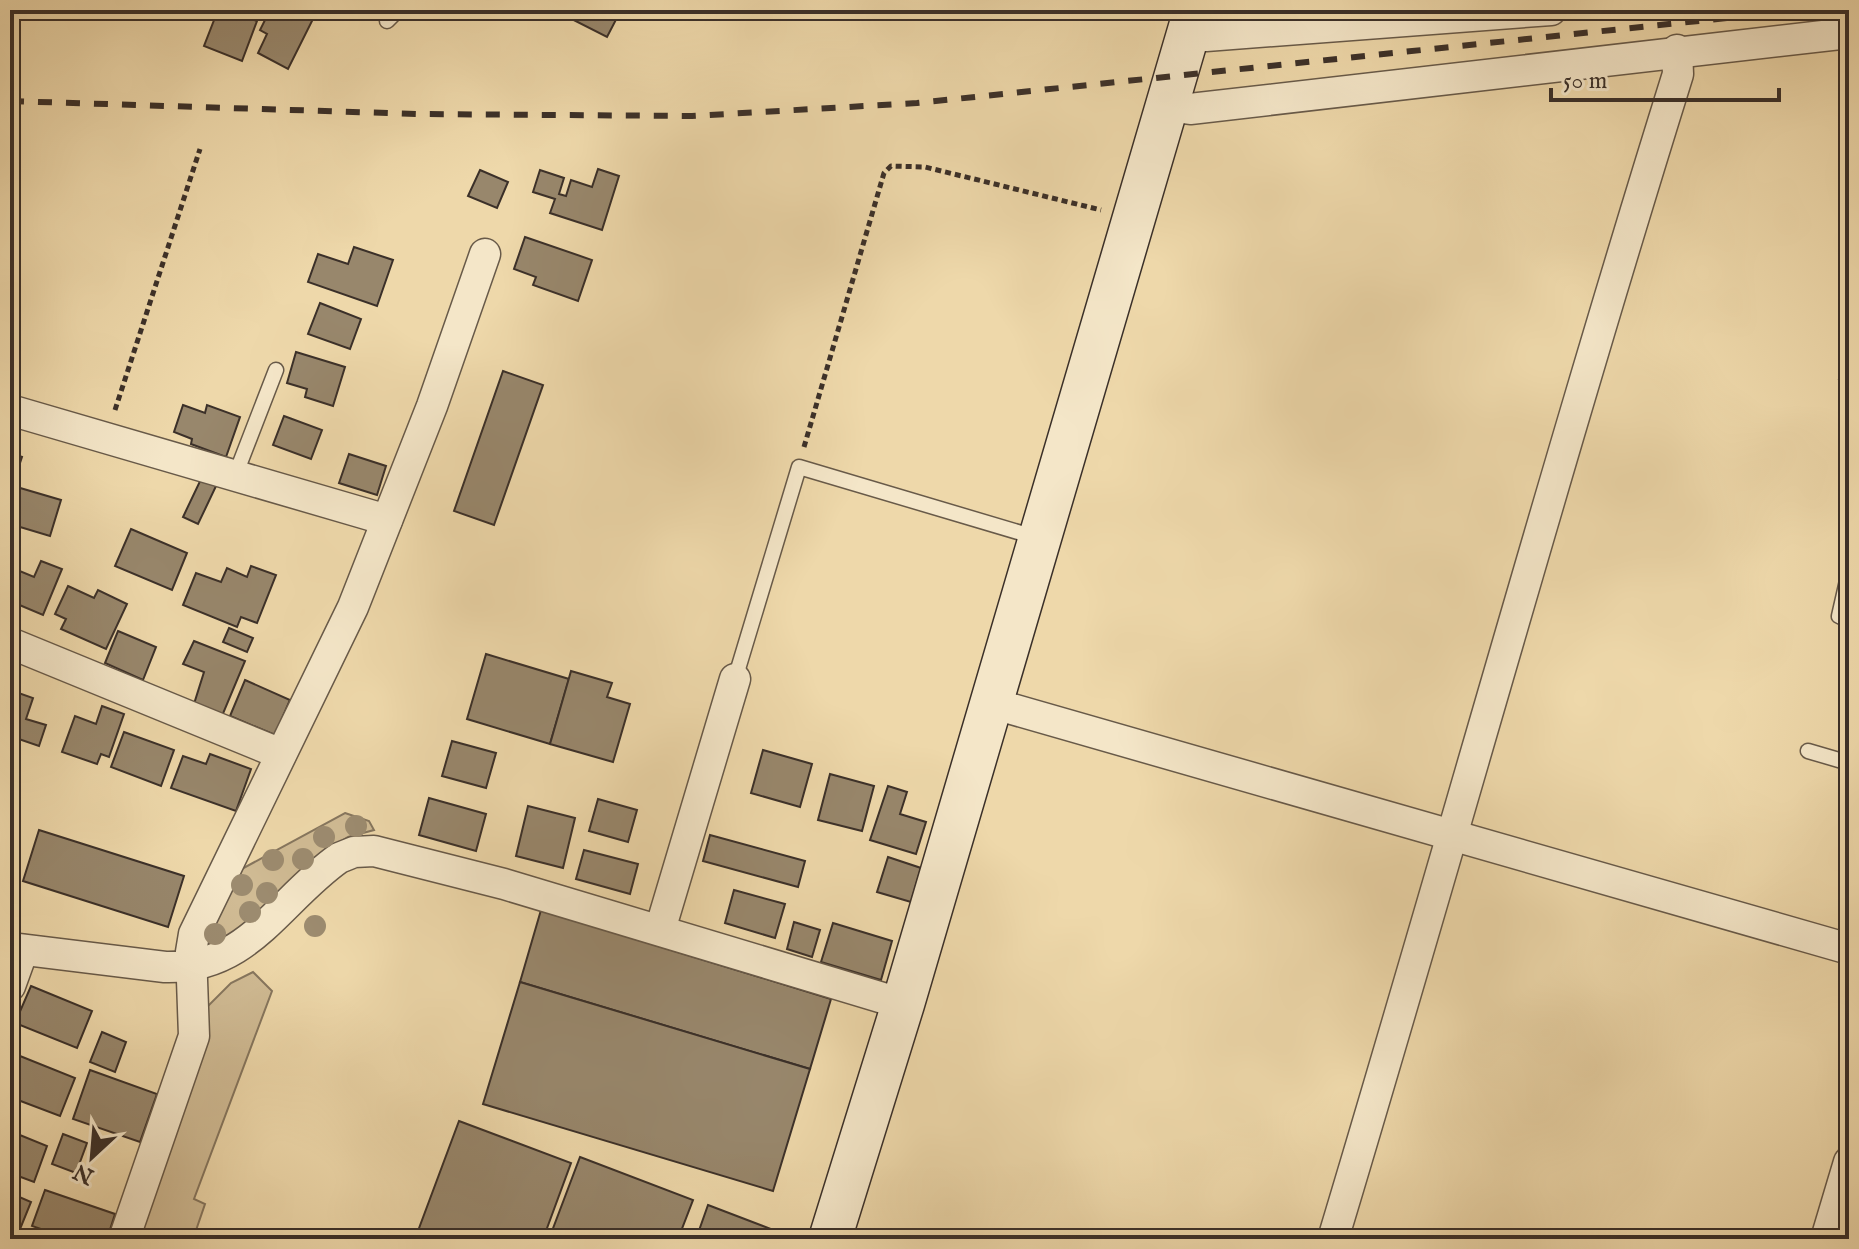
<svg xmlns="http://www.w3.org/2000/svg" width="1859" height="1249" viewBox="0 0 1859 1249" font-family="'IM FELL English',serif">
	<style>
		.green { fill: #d0bb94; stroke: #86765e; stroke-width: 2 }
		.building { fill: #98876c; stroke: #3b3029; stroke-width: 2 }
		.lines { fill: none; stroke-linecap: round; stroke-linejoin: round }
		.lane-casing { stroke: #685a49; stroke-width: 17 }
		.street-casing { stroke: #685a49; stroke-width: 33 }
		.secondary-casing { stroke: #3b3029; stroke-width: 45 }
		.path { stroke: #3b3029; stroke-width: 5; stroke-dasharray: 6 4; stroke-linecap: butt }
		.lane { stroke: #f4e6c8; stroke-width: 14 }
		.street { stroke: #f4e6c8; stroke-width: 30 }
		.secondary { stroke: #f4e6c8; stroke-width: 42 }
		.rail { stroke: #3b3029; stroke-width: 6; stroke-dasharray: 14 14; stroke-linecap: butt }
		.tree { fill: #9c8b6f }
	</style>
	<rect width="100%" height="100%" fill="#eed8aa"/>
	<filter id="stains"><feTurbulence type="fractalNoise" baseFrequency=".0025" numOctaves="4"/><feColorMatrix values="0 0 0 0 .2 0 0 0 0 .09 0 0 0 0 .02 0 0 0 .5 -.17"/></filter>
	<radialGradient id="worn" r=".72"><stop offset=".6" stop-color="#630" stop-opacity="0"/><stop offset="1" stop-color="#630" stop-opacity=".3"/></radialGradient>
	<g class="green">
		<path d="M 345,813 L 369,821 L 374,830 L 348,837 L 332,847 L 237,932 L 204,949 L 198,941 L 238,871 Z"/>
		<path d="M 253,972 L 272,991 L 194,1199 L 205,1204 L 193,1239 L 136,1239 L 207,1007 L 231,983 Z"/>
	</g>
	<g class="building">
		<path d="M 218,10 L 229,10 L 257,21 L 242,61 L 204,46 Z"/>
		<path d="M 270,10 L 295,10 L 313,19 L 288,69 L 258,53 L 267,34 L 260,30 Z"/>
		<path d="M 554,10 L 621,10 L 607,37 Z"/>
		<path d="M 598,169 L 619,176 L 602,230 L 550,213 L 555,199 L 533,192 L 540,170 L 564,178 L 559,194 L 566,196 L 571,180 L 592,187 Z"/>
		<path d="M 480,170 L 508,182 L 497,208 L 468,196 Z"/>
		<path d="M 525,237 L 592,260 L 578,301 L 533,285 L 536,277 L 514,269 Z"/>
		<path d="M 354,247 L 393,260 L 377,306 L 308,282 L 318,254 L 348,264 Z"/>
		<path d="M 320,303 L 361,319 L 350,349 L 308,334 Z"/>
		<path d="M 1849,345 L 1849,381 L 1839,379 Z"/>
		<path d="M 296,352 L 345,367 L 333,406 L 305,397 L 307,389 L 287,383 Z"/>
		<path d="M 503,371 L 543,385 L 494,525 L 454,511 Z"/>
		<path d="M 183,405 L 205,413 L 207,405 L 240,417 L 226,457 L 191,444 L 192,439 L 174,432 Z"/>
		<path d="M 284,416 L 322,430 L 311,459 L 273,445 Z"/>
		<path d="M 10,453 L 22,457 L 15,478 L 10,477 Z"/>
		<path d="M 349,454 L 386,466 L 377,495 L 339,483 Z"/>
		<path d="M 202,477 L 217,484 L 198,524 L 183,517 Z"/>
		<path d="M 10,485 L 61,500 L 50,536 L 10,524 Z"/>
		<path d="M 131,529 L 187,553 L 172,590 L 115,566 Z"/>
		<path d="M 41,561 L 62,569 L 43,615 L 10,601 L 10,567 L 34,577 Z"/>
		<path d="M 251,566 L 276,575 L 257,623 L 241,617 L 237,627 L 183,605 L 196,573 L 221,582 L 227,568 L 247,577 Z"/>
		<path d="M 68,586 L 94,598 L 98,590 L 127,604 L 106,649 L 61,629 L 66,619 L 55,614 Z"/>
		<path d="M 229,628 L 253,638 L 247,652 L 223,642 Z"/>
		<path d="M 118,631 L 156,647 L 143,680 L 105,663 Z"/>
		<path d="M 194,641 L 245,661 L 222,716 L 194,704 L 204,672 L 183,664 Z"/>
		<path d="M 486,654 L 569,679 L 550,744 L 467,719 Z"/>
		<path d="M 571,671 L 612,683 L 607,697 L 630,704 L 613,762 L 550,744 Z"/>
		<path d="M 245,680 L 290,700 L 275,735 L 230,716 Z"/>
		<path d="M 10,690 L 33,698 L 26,719 L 46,725 L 39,746 L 10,736 Z"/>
		<path d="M 102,706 L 124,714 L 109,757 L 101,754 L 97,764 L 62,752 L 75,716 L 96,724 Z"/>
		<path d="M 124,732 L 174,750 L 161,786 L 111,767 Z"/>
		<path d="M 452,741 L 496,753 L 486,788 L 442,776 Z"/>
		<path d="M 763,750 L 812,764 L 800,807 L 751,793 Z"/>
		<path d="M 210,754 L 251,769 L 236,811 L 171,788 L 183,756 L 206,764 Z"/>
		<path d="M 830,774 L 874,786 L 862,831 L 818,820 Z"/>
		<path d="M 888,786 L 907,792 L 900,814 L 926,822 L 916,854 L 870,840 Z"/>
		<path d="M 429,798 L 486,814 L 476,851 L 419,835 Z"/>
		<path d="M 598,799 L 637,810 L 628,842 L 589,831 Z"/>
		<path d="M 528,806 L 575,818 L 563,868 L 516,856 Z"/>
		<path d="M 39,830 L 184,876 L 168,927 L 23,881 Z"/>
		<path d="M 710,835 L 805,861 L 798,887 L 703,861 Z"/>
		<path d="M 584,850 L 638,864 L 630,894 L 576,879 Z"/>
		<path d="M 888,857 L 921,868 L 911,902 L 877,892 Z"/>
		<path d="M 734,890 L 785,904 L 775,938 L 725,923 Z"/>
		<path d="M 541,910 L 831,999 L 810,1069 L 520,982 Z"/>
		<path d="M 794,922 L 820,930 L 812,957 L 787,949 Z"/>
		<path d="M 833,923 L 892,941 L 881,980 L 821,962 Z"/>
		<path d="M 520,982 L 810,1069 L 773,1191 L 483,1104 Z"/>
		<path d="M 31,986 L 92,1011 L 77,1048 L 15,1023 Z"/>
		<path d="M 102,1032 L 126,1042 L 115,1072 L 90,1062 Z"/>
		<path d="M 10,1052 L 75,1078 L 60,1116 L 10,1097 Z"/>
		<path d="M 90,1070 L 157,1094 L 140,1142 L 73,1119 Z"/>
		<path d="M 459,1121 L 571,1163 L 543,1239 L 415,1239 Z"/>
		<path d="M 10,1131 L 47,1146 L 34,1182 L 10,1173 Z"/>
		<path d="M 63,1134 L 87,1143 L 76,1173 L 52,1164 Z"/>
		<path d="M 580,1157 L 693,1200 L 678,1239 L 549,1239 Z"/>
		<path d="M 45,1190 L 115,1214 L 107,1239 L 70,1239 L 32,1226 Z"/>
		<path d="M 10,1193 L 31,1202 L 16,1239 L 10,1239 Z"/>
		<path d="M 708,1205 L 771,1229 L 767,1239 L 696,1239 Z"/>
	</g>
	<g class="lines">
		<g class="lane-casing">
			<g id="lane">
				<path d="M 387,21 L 398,10"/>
				<path d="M 235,476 L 276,370"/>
				<path d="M 1849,572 L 1839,616 L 1849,621"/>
				<path d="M 735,679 L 799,467 L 1038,538"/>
				<path d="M 1808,751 L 1849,763"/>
			</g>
		</g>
		<g class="street-casing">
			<g id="street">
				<path d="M 1188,33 L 1206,36 L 1551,10"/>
				<path d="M 1167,106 L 1190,109 L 1849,33"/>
				<path d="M 10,410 L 387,520"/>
				<path d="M 10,643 L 281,754"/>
				<path d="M 991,703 L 1849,949"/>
				<path d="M 660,930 L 735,679"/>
				<path d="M 10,948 L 165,967 C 249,969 278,901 339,858 L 354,852 L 374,851 L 504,884 L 903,1004"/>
				<path d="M 10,986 L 23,950"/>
				<path d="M 124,1239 L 194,1036 L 191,952 L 194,934 L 353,607 L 432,406 L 485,254"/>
				<path d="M 1333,1239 C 1450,851 1557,461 1678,74 L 1677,50"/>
				<path d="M 1826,1239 L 1849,1162"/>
			</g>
		</g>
		<g class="secondary-casing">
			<path id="secondary" d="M 830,1239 L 903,1004 L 1195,10"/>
		</g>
		<g class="path">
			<path d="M 115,410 L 200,149"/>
			<path d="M 804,447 L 884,173 L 891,166 L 925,167 L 1101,210"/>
		</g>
		<use href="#lane" class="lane"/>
		<use href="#street" class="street"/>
		<use href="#secondary" class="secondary"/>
		<path class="rail" d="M 10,101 L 418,114 L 692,116 L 917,103 L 1803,10"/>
	</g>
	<g class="tree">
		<circle cx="356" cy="826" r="11"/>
		<circle cx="324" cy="837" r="11"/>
		<circle cx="303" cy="859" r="11"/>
		<circle cx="273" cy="860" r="11"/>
		<circle cx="242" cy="885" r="11"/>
		<circle cx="267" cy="893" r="11"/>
		<circle cx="250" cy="912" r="11"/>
		<circle cx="315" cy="926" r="11"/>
		<circle cx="215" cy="934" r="11"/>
	</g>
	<rect width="1859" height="1249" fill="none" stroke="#eed8aa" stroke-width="40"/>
	<rect x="12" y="12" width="1835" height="1225" fill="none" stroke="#3b3029" stroke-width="4"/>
	<rect x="20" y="20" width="1819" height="1209" fill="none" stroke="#3b3029" stroke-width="2"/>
	<g transform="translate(92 1157) rotate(206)" stroke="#f4e6c8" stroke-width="6" paint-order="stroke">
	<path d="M0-6L14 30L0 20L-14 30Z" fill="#3b3029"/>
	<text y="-12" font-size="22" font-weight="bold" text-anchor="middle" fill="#3b3029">N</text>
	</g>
	<path d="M1551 88v12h228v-12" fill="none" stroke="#3b3029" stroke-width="4"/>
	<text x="1563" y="88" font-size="24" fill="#3b3029" stroke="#f4e6c8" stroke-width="6" paint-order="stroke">50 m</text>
	<rect width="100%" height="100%" filter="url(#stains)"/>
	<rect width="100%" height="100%" fill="url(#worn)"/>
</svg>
